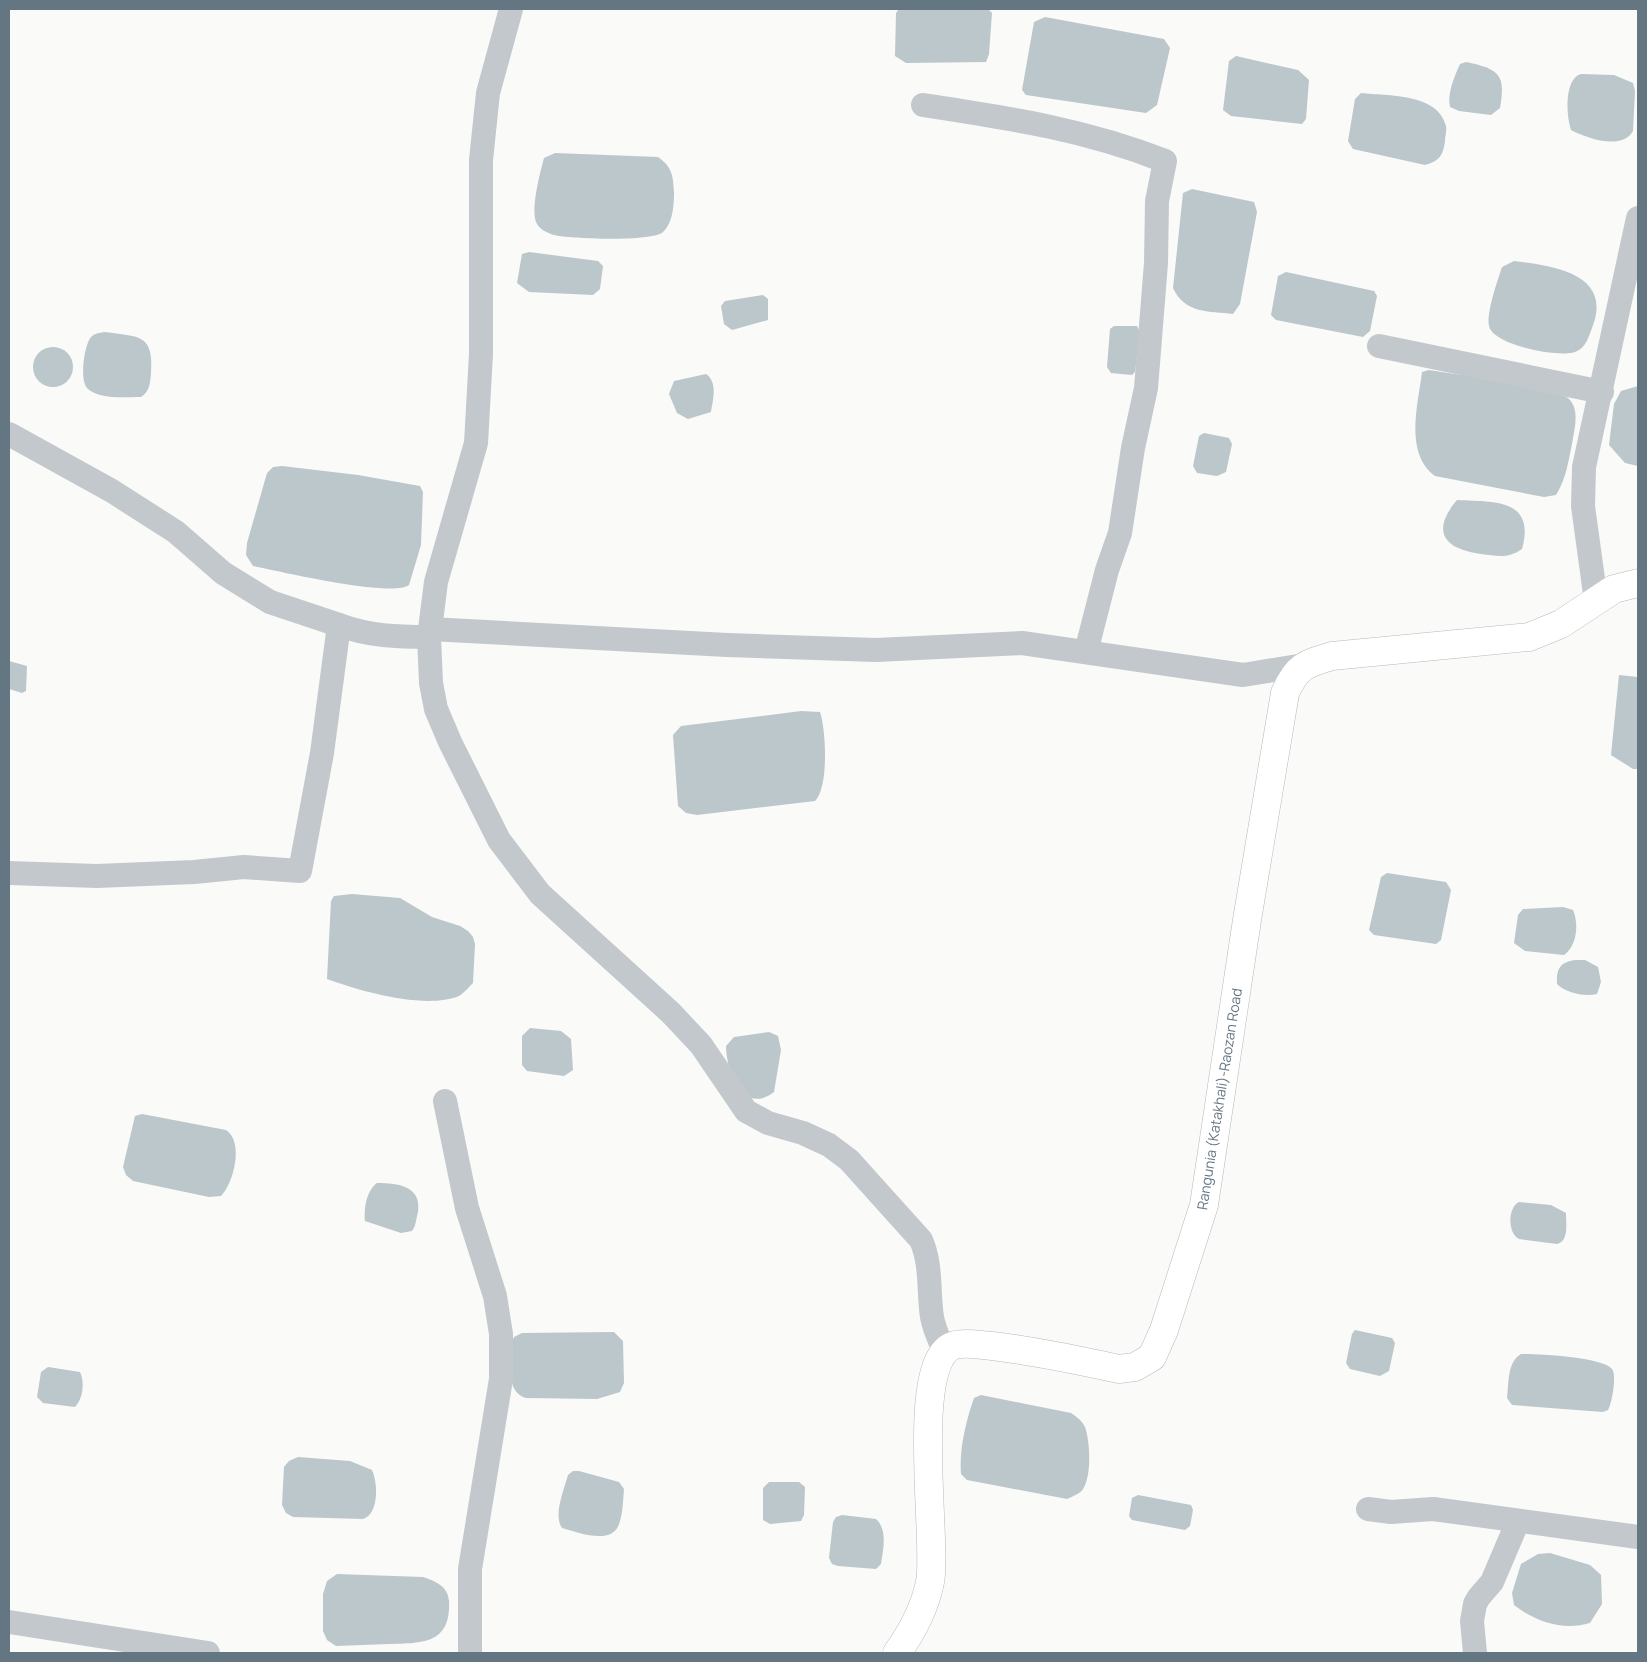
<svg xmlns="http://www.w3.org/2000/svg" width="1647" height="1662" viewBox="0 0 1647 1662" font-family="Manrope,sans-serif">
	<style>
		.water { fill: #bbc7cb }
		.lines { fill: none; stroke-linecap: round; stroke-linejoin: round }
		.major-casing { stroke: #b5babe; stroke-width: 29 }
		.minor { stroke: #c3c8cc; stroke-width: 24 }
		.major { stroke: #fff; stroke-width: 28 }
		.labels { text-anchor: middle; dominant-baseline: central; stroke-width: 5; stroke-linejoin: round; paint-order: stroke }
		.street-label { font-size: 14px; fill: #657683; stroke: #fff }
	</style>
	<rect width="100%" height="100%" fill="#fafaf8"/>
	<g class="water">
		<path d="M 899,9 L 988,9 L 992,13 L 989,54 L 986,62 L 906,63 L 895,56 L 896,13 Z"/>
		<path d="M 1045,17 L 1164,39 L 1170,48 L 1157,105 L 1146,113 L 1026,95 L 1022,90 L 1034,22 Z"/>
		<path d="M 1236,56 L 1298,70 L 1309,80 L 1306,119 L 1302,124 L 1231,116 L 1223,110 L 1229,61 Z"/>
		<path d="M 1466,62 C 1499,69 1506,74 1500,108 L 1491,115 L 1459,111 L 1450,107 C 1447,94 1454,77 1460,64 Z"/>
		<path d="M 1581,74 L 1614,75 L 1633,83 L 1635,91 L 1633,131 C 1622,151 1586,138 1571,130 C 1566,115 1564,79 1581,74 Z"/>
		<path d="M 1361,93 C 1387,96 1438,93 1446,126 C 1447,130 1445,137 1445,141 C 1443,156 1439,161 1425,165 L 1353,149 L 1348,141 L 1355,99 Z"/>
		<path d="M 555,153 L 658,157 C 672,167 673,175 674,192 C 674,205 673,223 663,232 C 653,242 569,239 554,235 C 547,233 539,229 536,222 C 531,207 540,173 544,158 Z"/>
		<path d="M 1192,189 L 1254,202 L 1257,212 L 1240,304 L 1233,314 C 1209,311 1185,314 1173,288 L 1183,193 Z"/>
		<path d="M 529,252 L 598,261 L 603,266 L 600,289 L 593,295 L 529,292 L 517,283 L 522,254 Z"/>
		<path d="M 1514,261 C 1552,266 1614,273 1592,328 C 1588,338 1586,348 1575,352 C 1558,358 1493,345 1489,326 C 1486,314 1498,279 1502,267 Z"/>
		<path d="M 1286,272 L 1374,291 L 1377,296 L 1370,331 L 1363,337 L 1276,320 L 1271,315 L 1278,276 Z"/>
		<path d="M 763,295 L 768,299 L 768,320 L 732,330 L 724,324 L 721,306 L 725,301 Z"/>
		<path d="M 1114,326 L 1137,326 L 1140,332 L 1135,372 L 1132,375 L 1111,373 L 1107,367 L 1110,329 Z"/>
		<path d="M 105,332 C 138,337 154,333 151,373 C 150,383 150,391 141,397 C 125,397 101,400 88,389 C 79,382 84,345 91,337 C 95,333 99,333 105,332 Z"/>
		<circle cx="53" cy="367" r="20"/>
		<path d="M 1429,370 C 1451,374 1560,387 1570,400 C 1580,412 1574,430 1572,444 C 1568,463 1566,479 1556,495 L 1544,497 L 1435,476 C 1404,453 1418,405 1422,372 Z"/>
		<path d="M 706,374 C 718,382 713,400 711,412 L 688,419 L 677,413 L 669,394 L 674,381 Z"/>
		<path d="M 1638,386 L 1638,466 L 1625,463 L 1609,445 L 1614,404 L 1621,391 Z"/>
		<path d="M 1204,433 L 1229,438 L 1232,444 L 1226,472 L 1217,476 L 1197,473 L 1193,466 L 1199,436 Z"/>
		<path d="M 282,466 L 358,475 L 420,486 L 423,492 L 421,545 L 409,585 C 392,598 279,571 253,566 L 246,555 L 247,543 L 267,473 L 273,467 Z"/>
		<path d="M 1457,500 C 1493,502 1536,498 1522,549 C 1508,559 1497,556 1481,554 C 1443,549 1431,531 1457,500 Z"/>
		<path d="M 9,661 L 27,666 L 26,691 L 22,693 L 9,689 Z"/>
		<path d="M 1619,675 L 1638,677 L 1638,769 L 1633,769 L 1611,755 Z"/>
		<path d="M 801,711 L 820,712 C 826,730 829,787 815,801 L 697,815 L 686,813 L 678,806 L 673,735 L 681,726 Z"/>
		<path d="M 1387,873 L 1446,882 L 1451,890 L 1441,940 L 1436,944 L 1374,935 L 1369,930 L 1381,877 Z"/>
		<path d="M 352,894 L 400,898 L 432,917 L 460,926 L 468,931 L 473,937 L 475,944 L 473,983 C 469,987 464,993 459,996 C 425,1010 360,991 327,979 L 331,901 L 334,896 Z"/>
		<path d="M 1563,907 L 1573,910 C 1579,924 1577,946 1564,955 L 1525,951 L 1514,943 L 1518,915 L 1523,909 Z"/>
		<path d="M 1575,960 L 1585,960 L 1598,967 L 1601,982 L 1597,994 C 1584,997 1566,993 1557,984 C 1556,969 1560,962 1575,960 Z"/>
		<path d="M 530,1028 L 561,1031 L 571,1039 L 573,1070 L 564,1076 L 527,1071 L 522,1065 L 522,1036 Z"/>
		<path d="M 769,1032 L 778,1036 L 781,1050 L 774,1092 C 743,1116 726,1071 726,1046 L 734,1037 Z"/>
		<path d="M 142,1114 L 226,1130 C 244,1142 234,1182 221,1196 L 209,1197 L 133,1181 L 126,1175 L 123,1167 L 135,1116 Z"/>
		<path d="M 377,1183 C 398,1183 422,1186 418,1212 C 416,1219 416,1226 412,1231 L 401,1233 L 365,1221 C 364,1209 366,1191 377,1183 Z"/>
		<path d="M 1519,1202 L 1551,1205 L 1566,1213 C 1566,1224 1569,1241 1557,1244 L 1519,1239 C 1508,1234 1507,1208 1519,1202 Z"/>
		<path d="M 1355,1330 L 1392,1338 L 1395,1343 L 1389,1371 L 1380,1376 L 1350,1369 L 1346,1363 L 1352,1334 Z"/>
		<path d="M 614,1332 L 623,1341 L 624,1383 L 620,1392 L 597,1399 L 526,1398 C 504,1391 512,1362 512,1342 L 514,1337 L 522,1333 Z"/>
		<path d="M 1521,1354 C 1538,1354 1603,1357 1612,1369 C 1617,1375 1612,1403 1608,1410 L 1603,1412 L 1512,1405 L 1507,1398 C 1509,1383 1507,1362 1521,1354 Z"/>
		<path d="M 48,1367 L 80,1372 C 85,1382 83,1399 75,1407 L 43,1403 L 37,1397 L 41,1372 Z"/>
		<path d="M 981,1395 L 1071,1413 C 1077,1417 1082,1421 1085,1427 C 1090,1441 1092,1475 1083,1489 C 1080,1494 1073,1496 1067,1499 L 967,1480 L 961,1474 C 959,1449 966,1421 974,1398 Z"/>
		<path d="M 298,1457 L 350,1461 L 372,1470 C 378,1483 379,1514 363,1519 L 293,1517 L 286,1513 L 282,1505 L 284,1467 L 289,1461 Z"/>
		<path d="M 573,1471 L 579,1471 L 619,1482 L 624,1489 C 623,1500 623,1514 619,1524 C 612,1546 577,1532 562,1528 C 553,1515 564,1490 568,1475 Z"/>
		<path d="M 769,1482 L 799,1482 L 805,1487 L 804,1515 L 801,1521 L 770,1524 L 763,1520 L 763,1488 Z"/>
		<path d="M 1138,1495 L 1191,1505 L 1193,1510 L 1190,1526 L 1185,1530 L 1132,1520 L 1129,1516 L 1132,1498 Z"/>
		<path d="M 842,1515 L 876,1519 C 888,1530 883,1550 881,1564 L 876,1569 L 838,1566 L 832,1564 L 829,1558 L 833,1522 L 836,1517 Z"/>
		<path d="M 1550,1553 L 1590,1565 L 1601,1575 L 1602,1604 L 1590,1623 C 1563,1631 1536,1622 1514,1605 L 1512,1593 L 1521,1564 L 1538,1554 Z"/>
		<path d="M 337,1574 L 423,1577 C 435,1581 448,1586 449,1601 C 451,1644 423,1643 389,1644 C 371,1645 354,1645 336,1646 L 327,1640 L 323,1631 L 323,1594 L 327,1581 Z"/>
	</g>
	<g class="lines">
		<g class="major-casing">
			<path id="major" d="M 897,1653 C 912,1632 925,1607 930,1582 C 938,1542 908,1357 955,1345 C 966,1342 980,1345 992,1346 C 1035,1351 1077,1360 1119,1369 L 1135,1367 L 1152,1357 L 1164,1330 L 1204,1205 L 1247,920 L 1285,693 C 1297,666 1305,664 1332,656 L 1529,637 L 1561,624 L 1614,589 L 1638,583"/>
		</g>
		<g class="minor">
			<path d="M 511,9 L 488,93 L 481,160 L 481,354 L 476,443 L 436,582 L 429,637 L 431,683 L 436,709 L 450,742 L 499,840 L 540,894 L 671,1013 L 701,1045 L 746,1111 L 768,1123 L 803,1133 L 829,1145 L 849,1160 L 921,1240 C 932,1265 928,1291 932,1317 C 934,1329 939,1339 944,1350"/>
			<path d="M 923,105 C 1008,118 1084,129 1165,161 L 1157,201 L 1156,263 L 1146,388 L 1133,448 L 1120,533 L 1107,570 L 1086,652"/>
			<path d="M 1379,346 L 1602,392"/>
			<path d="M 9,434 L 112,491 L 176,532 L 223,573 L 270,602 L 339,625"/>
			<path d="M 1596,601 L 1583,506 L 1584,467 L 1638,218"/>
			<path d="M 430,629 L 727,645 L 876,650 L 1022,643 L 1243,675 L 1304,665"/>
			<path d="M 9,873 L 97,876 L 194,872 L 244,867 L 300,871 L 322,753 L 339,625 C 369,636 397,637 429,637"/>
			<path d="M 445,1101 L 467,1208 L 495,1296 L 501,1334 L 501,1379 L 470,1569 L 470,1653"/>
			<path d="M 1368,1509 L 1391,1512 L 1433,1509 L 1638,1537"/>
			<path d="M 9,1622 L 208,1653"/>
			<path d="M 1475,1653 L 1472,1621 L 1475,1604 L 1479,1597 L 1492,1582 L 1518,1521"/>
		</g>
		<use href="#major" class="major"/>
	</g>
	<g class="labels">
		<g class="street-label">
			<text transform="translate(1219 1099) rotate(-81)">Rangunia (Katakhali)-Raozan Road</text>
		</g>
	</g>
	<rect width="1647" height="1662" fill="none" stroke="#657683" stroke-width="20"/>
</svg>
